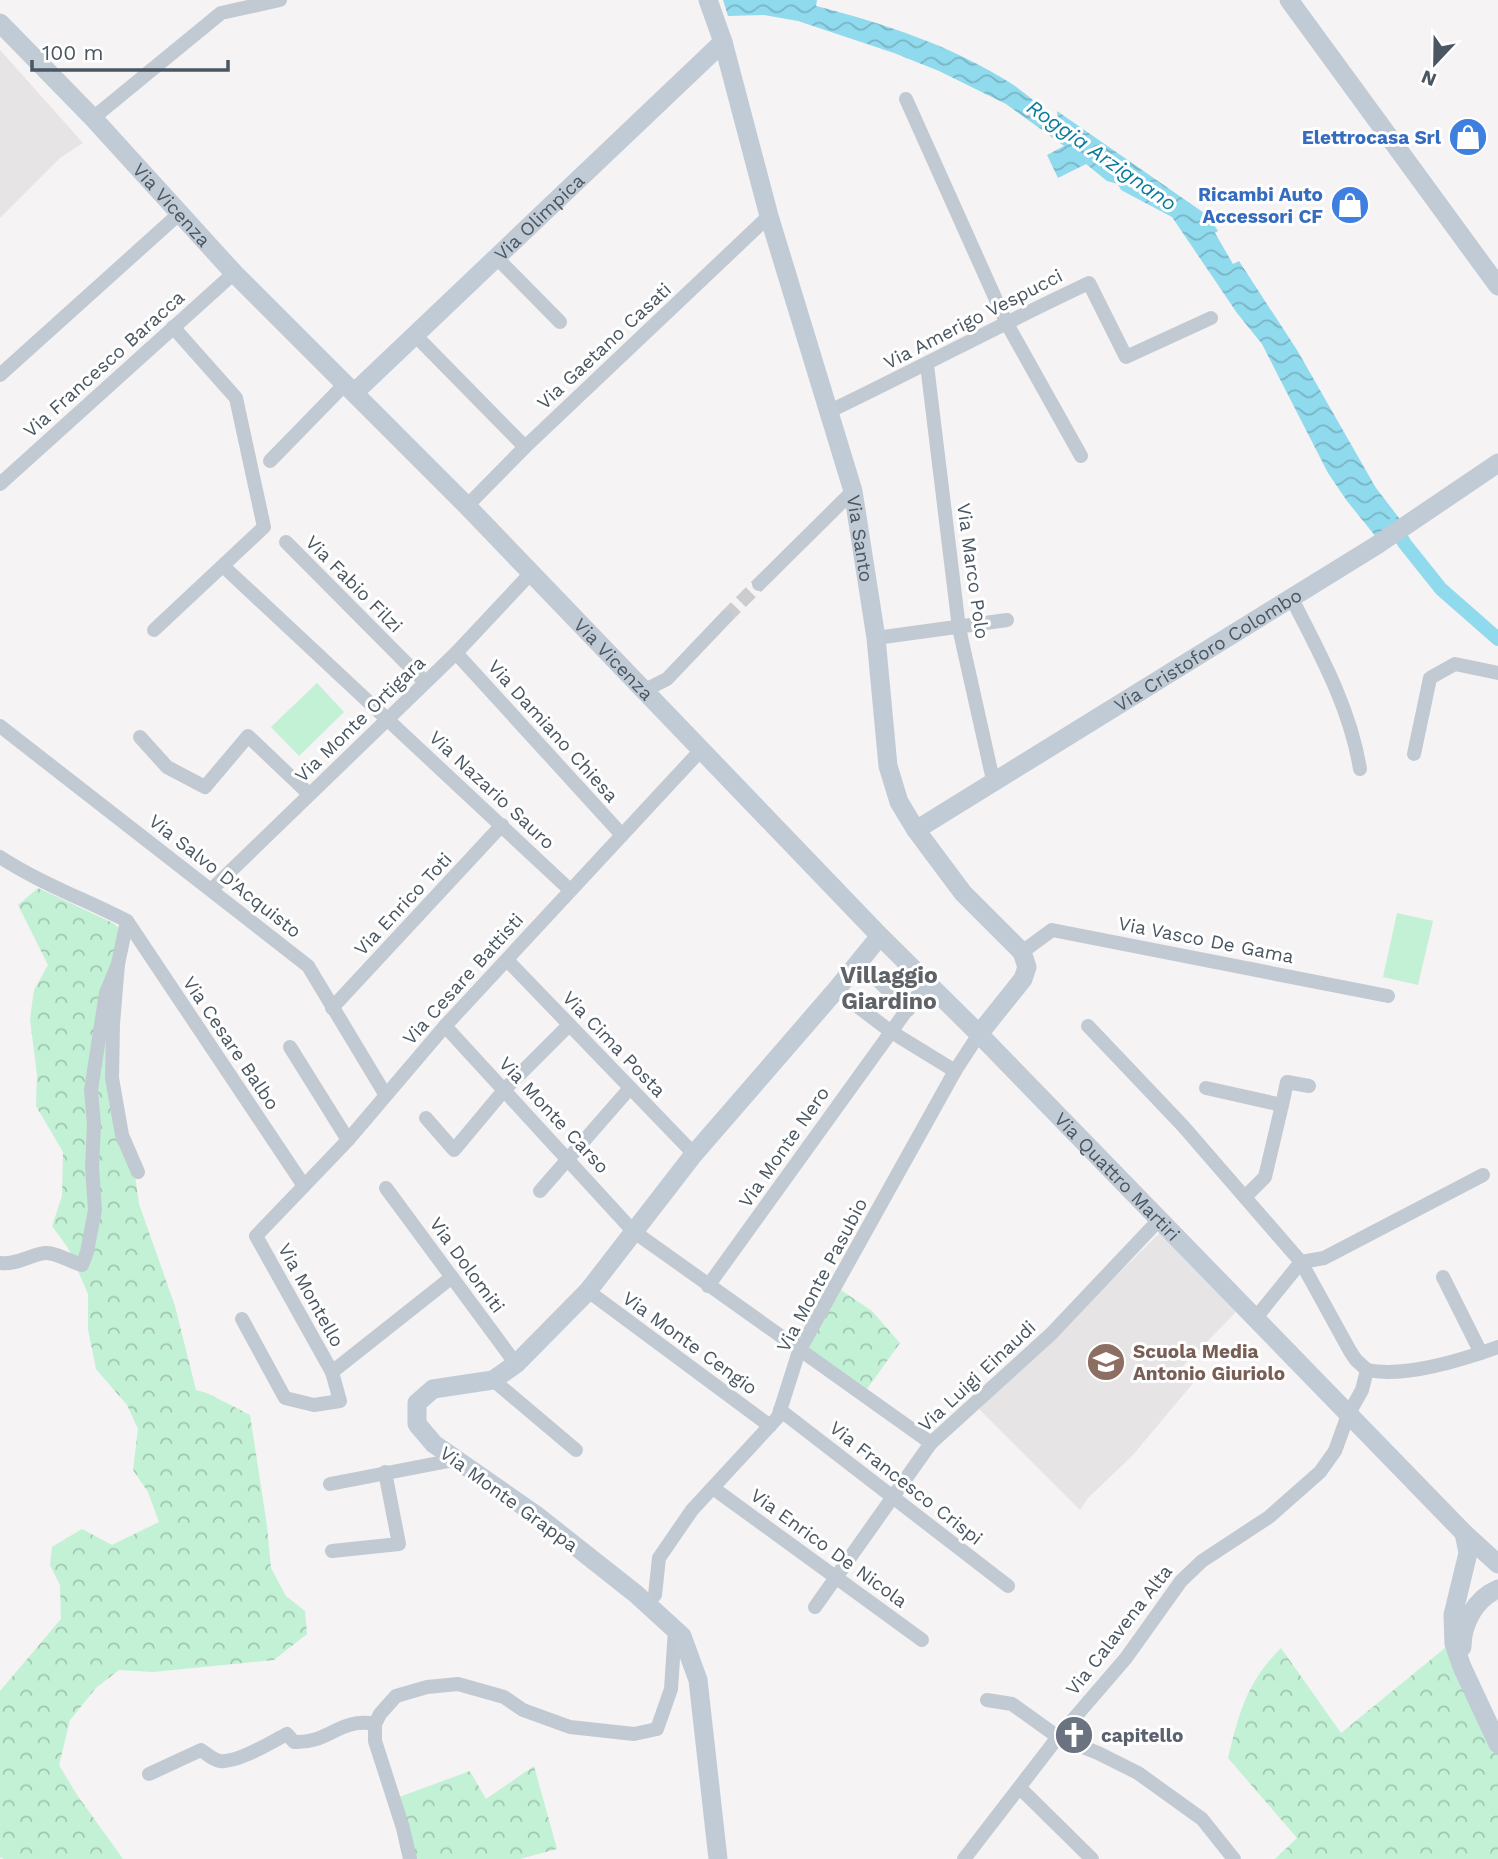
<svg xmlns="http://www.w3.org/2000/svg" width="1498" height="1859" viewBox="0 0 1498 1859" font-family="'Work Sans',sans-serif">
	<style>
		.education { fill: #e6e4e5 }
		.grass { fill: #c3f1d5 }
		.forest { fill: url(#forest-crowns) }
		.water { fill: url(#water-waves) }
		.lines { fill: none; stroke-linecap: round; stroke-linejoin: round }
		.canal { stroke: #90daee; stroke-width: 14 }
		.street-tunnel { stroke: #caccce; stroke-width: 14; stroke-dasharray: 14 7; stroke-linecap: butt }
		.street { stroke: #c1cad2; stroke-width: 14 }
		.secondary { stroke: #c1cbd6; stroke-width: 19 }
		.labels { text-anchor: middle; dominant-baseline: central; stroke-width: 6; stroke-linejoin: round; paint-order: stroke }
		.shop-label { font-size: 19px; font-weight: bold; fill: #366cbe; stroke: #fff; text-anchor: end }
		.street-label { font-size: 19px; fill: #4a5661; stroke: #fff }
		.education-label { font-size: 19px; font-weight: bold; fill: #785e54; stroke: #fff; text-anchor: start }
		.worship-label { font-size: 19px; font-weight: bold; fill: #5b616d; stroke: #fff; text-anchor: start }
		.water-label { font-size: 21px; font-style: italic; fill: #0c7c9b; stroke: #fff }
		.quarter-label { font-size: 23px; font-weight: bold; fill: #5f6368; stroke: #fff }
	</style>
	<defs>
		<pattern id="forest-crowns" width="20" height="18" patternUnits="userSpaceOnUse" patternTransform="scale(1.75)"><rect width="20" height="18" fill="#c3f1d5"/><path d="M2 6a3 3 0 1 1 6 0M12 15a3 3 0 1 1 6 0" fill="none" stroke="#a0c6b0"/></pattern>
		<pattern id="water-waves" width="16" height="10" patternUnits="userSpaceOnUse" patternTransform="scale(1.75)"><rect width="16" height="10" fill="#90daee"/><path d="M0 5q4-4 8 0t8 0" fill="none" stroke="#78b4c4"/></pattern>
	</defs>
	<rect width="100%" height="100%" fill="#f5f3f3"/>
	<g class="education">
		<path d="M 0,50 L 83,143 L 60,158 L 0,218 Z"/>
		<path d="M 1169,1224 L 1244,1304 L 1180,1369 L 1194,1382 L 1132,1456 L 1088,1498 L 1080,1510 L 979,1409 Z"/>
	</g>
	<g class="grass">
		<path d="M 317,683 L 344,712 L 299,756 L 271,727 Z"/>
		<path d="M 1397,913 L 1433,921 L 1418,985 L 1383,977 Z"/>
	</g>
	<g class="forest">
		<path d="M 38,888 L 113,923 L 122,930 L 114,1034 L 120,1115 L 134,1168 L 139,1204 L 175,1306 L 196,1390 L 207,1393 L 250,1415 L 267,1526 L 271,1568 L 286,1596 L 305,1611 L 307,1634 L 274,1660 L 153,1672 L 119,1670 L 96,1688 L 70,1720 L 59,1765 L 77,1795 L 123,1859 L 4,1859 L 0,1857 L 0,1691 L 61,1619 L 60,1585 L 50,1565 L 52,1547 L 82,1529 L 112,1545 L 159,1522 L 148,1492 L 133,1470 L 138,1429 L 127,1405 L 96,1369 L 88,1329 L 88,1294 L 68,1248 L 52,1226 L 62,1196 L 63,1152 L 36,1106 L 37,1075 L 30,1019 L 34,990 L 48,965 L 18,905 Z"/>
		<path d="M 841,1290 L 872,1311 L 900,1343 L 867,1389 L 808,1348 Z"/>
		<path d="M 1281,1648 L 1341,1733 L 1445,1648 L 1498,1751 L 1498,1859 L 1275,1859 L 1297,1838 L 1228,1758 C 1239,1713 1247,1682 1281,1648 Z"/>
		<path d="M 534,1766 L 557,1849 L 520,1859 L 409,1859 L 391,1800 L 470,1771 L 486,1799 Z"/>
	</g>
	<path class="water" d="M 723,0 L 817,0 L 816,6 C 883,23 953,46 1012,84 C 1028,95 1043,109 1058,121 L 1057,111 L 1207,215 L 1218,231 L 1215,233 L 1233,264 L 1239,261 L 1297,350 L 1376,488 L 1406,527 L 1381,543 L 1347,501 L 1328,473 L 1262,344 L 1237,313 L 1172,217 L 1121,190 L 1118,184 L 1107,181 L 1086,164 L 1058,178 L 1047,155 L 1064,146 L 1006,104 L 939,71 L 894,53 L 798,21 L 764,15 L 728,16 Z"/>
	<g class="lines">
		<path class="canal" d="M 1393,525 L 1405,544 L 1441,589 L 1498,639"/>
		<path class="street-tunnel" d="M 726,617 L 759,584"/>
		<g class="street">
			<path d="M 906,99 L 1006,322 L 1081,456"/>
			<path d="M 93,118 L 221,13 L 280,0"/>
			<path d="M 496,257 L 560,322"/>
			<path d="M 415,335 L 525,447"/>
			<path d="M 927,365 L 959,628 L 993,780"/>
			<path d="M 0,375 L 180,213"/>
			<path d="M 828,412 C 916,370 1001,324 1089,283 L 1126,357 L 1211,318"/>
			<path d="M 270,461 L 346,383"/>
			<path d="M 0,484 L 234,273"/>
			<path d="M 467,506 L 525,447 L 769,216"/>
			<path d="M 286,542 L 425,682"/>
			<path d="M 223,566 L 570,890"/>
			<path d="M 759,584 L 853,491"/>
			<path d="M 1291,597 C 1319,652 1350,707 1360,769"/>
			<path d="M 154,630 L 264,527 L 236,398 L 173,327"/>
			<path d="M 876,638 L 1007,620"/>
			<path d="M 456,653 L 622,835"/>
			<path d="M 645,690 L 667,679 L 726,617"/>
			<path d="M 0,726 L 308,966 L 385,1094"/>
			<path d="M 140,737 L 167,767 L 205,787 L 248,736 L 309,794"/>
			<path d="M 1414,754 L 1430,678 L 1455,664 L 1498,673"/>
			<path d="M 0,857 C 40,883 84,899 127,921 L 304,1186"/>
			<path d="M 212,889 L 456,653 L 531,573"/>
			<path d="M 127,921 L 118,964 L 113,1024 L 112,1078 L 122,1135 L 138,1172"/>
			<path d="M 1022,952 L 1052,930 L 1388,996"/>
			<path d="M 508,961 L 694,1154"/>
			<path d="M 859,962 L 908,1010"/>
			<path d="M 836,990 L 890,1031 L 955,1071"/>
			<path d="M 332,1008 L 502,825"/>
			<path d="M 445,1026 L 633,1231 L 931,1443"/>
			<path d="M 1088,1026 L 1183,1126 L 1301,1262 L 1254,1320"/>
			<path d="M 290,1047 L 348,1140"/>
			<path d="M 1206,1088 L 1282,1105 L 1265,1177 L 1245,1197"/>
			<path d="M 1282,1105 L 1287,1082 L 1309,1086"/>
			<path d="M 426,1118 L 454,1150 L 505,1089 L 569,1025"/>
			<path d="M 386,1188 L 516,1364"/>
			<path d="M 540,1191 L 630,1088"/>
			<path d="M 0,1263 C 17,1265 29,1255 45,1253 C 55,1252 71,1262 82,1265 L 87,1252 L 95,1210 L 92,1167 L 94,1125 L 91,1090 L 106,993 L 118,964"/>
			<path d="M 452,1277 L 332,1372 L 256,1236 L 348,1140 L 445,1026 L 701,750"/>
			<path d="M 1443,1277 L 1481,1353"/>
			<path d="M 708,1286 L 927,982"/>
			<path d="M 588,1291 L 770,1426"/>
			<path d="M 242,1319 L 285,1398 L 314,1405 L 340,1401 L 332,1372"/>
			<path d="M 1367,1370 C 1405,1378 1461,1360 1498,1347"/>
			<path d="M 493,1380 L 576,1450"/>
			<path d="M 780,1410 L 1008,1586"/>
			<path d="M 330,1484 L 454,1460"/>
			<path d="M 713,1488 L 922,1640"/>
			<path d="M 332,1551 L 399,1544 L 385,1472"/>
			<path d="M 655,1595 L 659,1558 L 692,1510 L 778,1417 L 799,1351 L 955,1071 L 979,1034"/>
			<path d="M 815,1607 L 931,1443 L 1051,1334 L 1158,1221"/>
			<path d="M 987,1700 L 1012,1704 L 1058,1737 L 1098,1753 L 1138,1773 L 1202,1819 L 1234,1859"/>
			<path d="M 149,1774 L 201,1750 C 207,1754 213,1760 220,1761 C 238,1763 271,1742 287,1734 L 294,1742 C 329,1744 339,1717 375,1724"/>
			<path d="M 1020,1788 L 1092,1859"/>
			<path d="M 410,1859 L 403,1828 L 375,1741 L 375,1724 L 380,1714 L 396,1696 L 427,1687 L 458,1684 L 504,1697 L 523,1710 L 570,1727 L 634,1734 L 657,1729 L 671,1689 L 675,1629"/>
			<path d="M 964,1859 L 1058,1737 L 1126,1658 L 1181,1581 L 1202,1561 L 1269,1517 L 1320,1472 L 1335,1451 L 1348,1415 L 1362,1390 L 1367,1370 L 1356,1360 L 1350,1351 L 1301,1262 L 1324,1258 L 1483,1175"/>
		</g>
		<g class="secondary">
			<path id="s1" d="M 708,0 L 723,42 L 769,216 L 853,491 L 876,638 L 888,766 L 899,802 L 916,830 L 963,893 L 1022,952 L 1027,967 L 1023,979 L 979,1034"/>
			<path d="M 1289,0 L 1498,286"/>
			<path id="s2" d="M 0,23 L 93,118 L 234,273 L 467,506 L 880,936 L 979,1034 L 1464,1533 L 1498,1564"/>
			<path id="s3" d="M 355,392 L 723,42"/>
			<path id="s4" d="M 916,830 L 1377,545 L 1498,463"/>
			<path d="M 1464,1533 L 1468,1553 L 1453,1615 L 1454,1644 L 1462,1667 L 1498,1744"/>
			<path d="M 1462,1647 C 1462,1623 1476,1598 1498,1589"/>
			<path d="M 718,1859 L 698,1680 L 682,1636 L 636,1594 L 536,1515 L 434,1444 L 417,1424 L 417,1403 L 433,1389 L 493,1380 L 516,1364 L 588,1291 L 694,1154 L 836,990 L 880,936"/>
		</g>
	</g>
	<defs>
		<g id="shop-disc" transform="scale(2.0125)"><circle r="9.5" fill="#3f7fe0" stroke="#fff"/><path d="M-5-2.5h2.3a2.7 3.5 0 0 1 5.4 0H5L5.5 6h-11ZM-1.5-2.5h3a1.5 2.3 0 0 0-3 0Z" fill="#fff"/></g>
		<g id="school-disc" transform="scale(2.0125)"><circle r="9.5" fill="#8d6e63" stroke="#fff"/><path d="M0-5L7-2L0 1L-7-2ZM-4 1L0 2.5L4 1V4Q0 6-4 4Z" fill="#fff"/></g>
		<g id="church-disc" transform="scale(2.0125)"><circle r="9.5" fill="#6b7280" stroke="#fff"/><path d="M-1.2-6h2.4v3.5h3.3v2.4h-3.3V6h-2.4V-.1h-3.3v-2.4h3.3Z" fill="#fff"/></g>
	</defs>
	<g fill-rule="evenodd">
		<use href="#shop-disc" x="1468" y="137"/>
		<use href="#shop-disc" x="1350" y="205"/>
		<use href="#school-disc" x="1106" y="1362"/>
		<use href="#church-disc" x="1074" y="1735"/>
	</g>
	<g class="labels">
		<g class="shop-label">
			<text x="1441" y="137">Elettrocasa Srl</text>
			<text x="1323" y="194">Ricambi Auto<tspan x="1323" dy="22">Accessori CF</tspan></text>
		</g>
		<g class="street-label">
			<text stroke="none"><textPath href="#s2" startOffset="250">Via Vicenza</textPath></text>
			<text stroke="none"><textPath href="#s3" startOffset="254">Via Olimpica</textPath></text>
			<text transform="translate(973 319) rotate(-27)">Via Amerigo Vespucci</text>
			<text transform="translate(604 346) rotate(-43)">Via Gaetano Casati</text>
			<text transform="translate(104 364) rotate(-42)">Via Francesco Baracca</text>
			<text stroke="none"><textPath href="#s1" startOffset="560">Via Santo</textPath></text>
			<text transform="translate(973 571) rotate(82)">Via Marco Polo</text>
			<text transform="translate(354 584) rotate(45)">Via Fabio Filzi</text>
			<text stroke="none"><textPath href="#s4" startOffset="343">Via Cristoforo Colombo</textPath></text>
			<text stroke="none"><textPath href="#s2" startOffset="884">Via Vicenza</textPath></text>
			<text transform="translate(360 719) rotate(-44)">Via Monte Ortigara</text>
			<text transform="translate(553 731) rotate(48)">Via Damiano Chiesa</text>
			<text transform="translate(492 790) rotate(43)">Via Nazario Sauro</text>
			<text transform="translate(225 876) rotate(38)">Via Salvo D'Acquisto</text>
			<text transform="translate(403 904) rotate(-47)">Via Enrico Toti</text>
			<text transform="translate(1206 940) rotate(11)">Via Vasco De Gama</text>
			<text transform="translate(463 979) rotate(-48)">Via Cesare Battisti</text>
			<text transform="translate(231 1043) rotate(56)">Via Cesare Balbo</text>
			<text transform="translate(614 1044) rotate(46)">Via Cima Posta</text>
			<text transform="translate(554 1115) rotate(47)">Via Monte Carso</text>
			<text transform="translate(784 1147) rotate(-55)">Via Monte Nero</text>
			<text stroke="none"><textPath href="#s2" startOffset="1606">Via Quattro Martiri</textPath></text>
			<text transform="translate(467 1265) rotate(54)">Via Dolomiti</text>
			<text transform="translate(822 1275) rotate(-62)">Via Monte Pasubio</text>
			<text transform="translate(311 1295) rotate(61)">Via Montello</text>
			<text transform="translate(690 1343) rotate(36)">Via Monte Cengio</text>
			<text transform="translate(977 1376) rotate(-43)">Via Luigi Einaudi</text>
			<text transform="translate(906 1483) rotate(38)">Via Francesco Crispi</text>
			<text transform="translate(509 1499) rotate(36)">Via Monte Grappa</text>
			<text transform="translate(829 1548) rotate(36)">Via Enrico De Nicola</text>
			<text transform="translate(1119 1630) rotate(-52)">Via Calavena Alta</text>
		</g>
		<g class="education-label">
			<text x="1133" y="1351">Scuola Media<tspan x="1133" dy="22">Antonio Giuriolo</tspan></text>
		</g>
		<g class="worship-label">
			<text x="1101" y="1735">capitello</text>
		</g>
		<g class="water-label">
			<text transform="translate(1102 155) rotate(35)">Roggia Arzignano</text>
		</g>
		<g class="quarter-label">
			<text x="889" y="975">Villaggio<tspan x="889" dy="26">Giardino</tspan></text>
		</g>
	</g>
	<g transform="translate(1435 63) rotate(202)" stroke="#ffffff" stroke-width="5" paint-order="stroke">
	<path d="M0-5L12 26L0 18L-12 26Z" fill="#4a5661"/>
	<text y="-10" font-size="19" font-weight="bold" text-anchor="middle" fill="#4a5661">N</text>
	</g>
	<path d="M32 60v10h196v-10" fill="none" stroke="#4a5661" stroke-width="3.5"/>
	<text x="42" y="60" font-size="21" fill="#4a5661" stroke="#ffffff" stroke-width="5" paint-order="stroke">100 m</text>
</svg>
